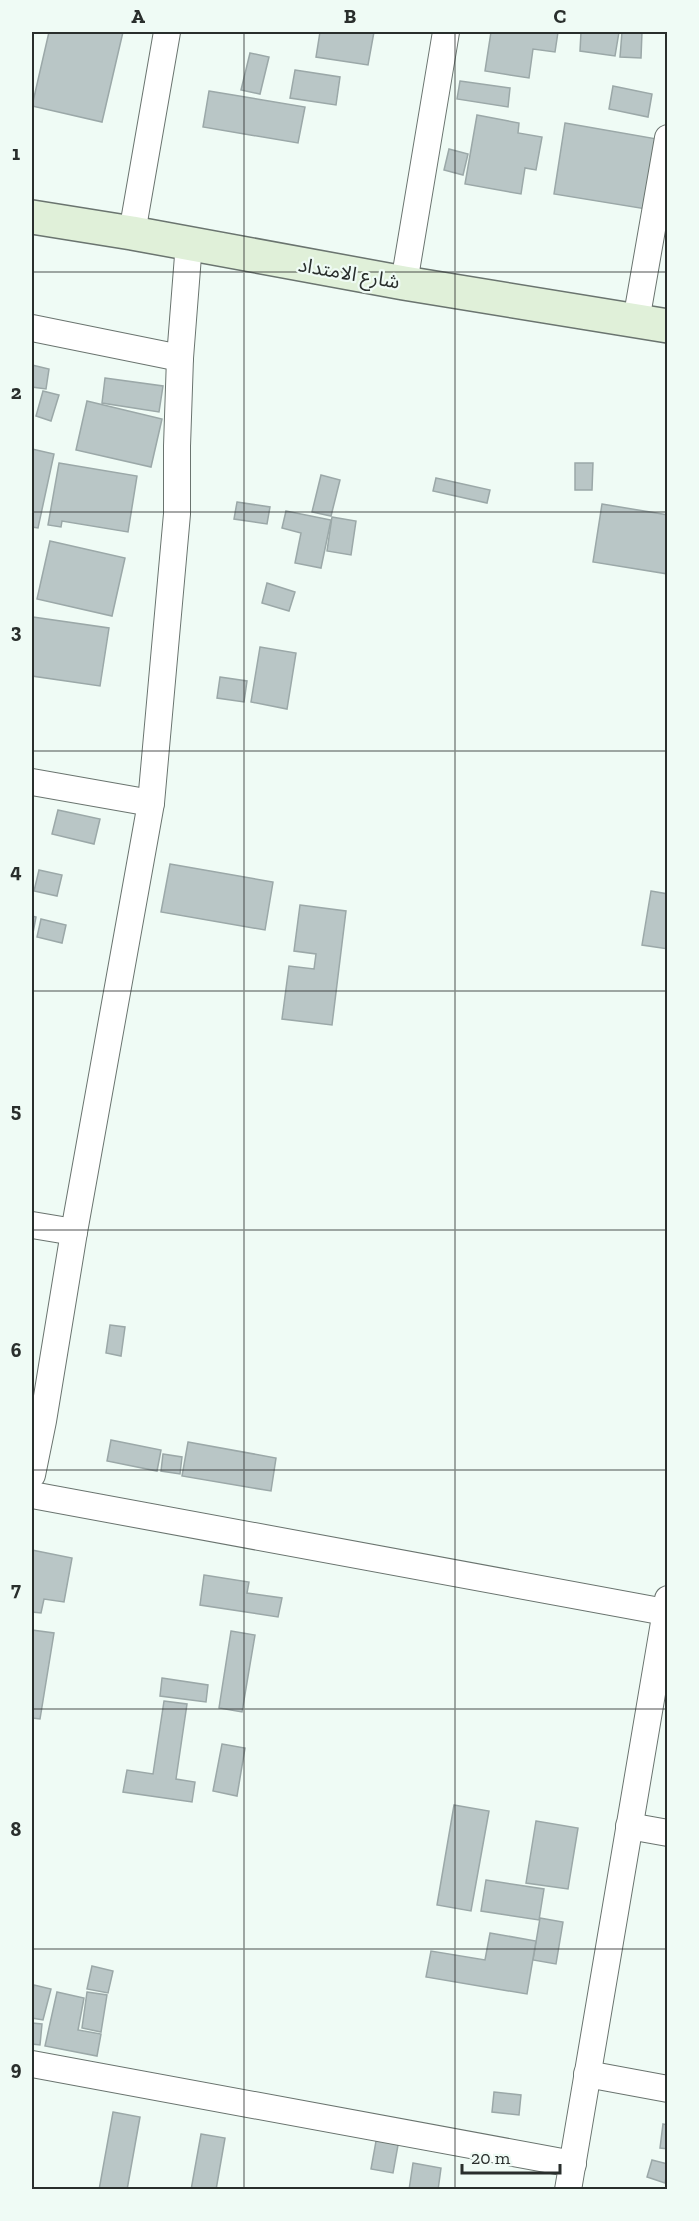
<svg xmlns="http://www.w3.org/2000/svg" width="699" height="2221" viewBox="0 0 699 2221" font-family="'Zilla Slab','Noto Sans Arabic',serif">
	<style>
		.building { fill: #b9c6c6; stroke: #9ba8a8; stroke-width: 1.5 }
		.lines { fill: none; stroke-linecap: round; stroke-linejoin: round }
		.street-casing { stroke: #6a746f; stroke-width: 28 }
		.secondary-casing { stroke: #6a746f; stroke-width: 36 }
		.street { stroke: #fff; stroke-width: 26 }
		.secondary { stroke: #e0f0d9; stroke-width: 33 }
		.grid { fill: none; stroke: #292e2c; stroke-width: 1.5; stroke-opacity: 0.55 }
		.labels { text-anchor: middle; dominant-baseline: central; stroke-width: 4.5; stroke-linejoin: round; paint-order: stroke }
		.street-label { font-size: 20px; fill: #292e2c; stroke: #effbf5 }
		.neatline { fill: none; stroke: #292e2c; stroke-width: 2 }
		.grid-label { font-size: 20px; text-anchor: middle; font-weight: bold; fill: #292e2c }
	</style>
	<rect width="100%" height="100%" fill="#effbf5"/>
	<g class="building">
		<path d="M 49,32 L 123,32 L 102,122 L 32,106 Z"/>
		<path d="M 320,32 L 374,32 L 368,65 L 316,57 Z"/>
		<path d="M 491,32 L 558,32 L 555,52 L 533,49 L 529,78 L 485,71 Z"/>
		<path d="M 581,32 L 619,32 L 615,56 L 580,51 Z"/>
		<path d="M 622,32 L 642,32 L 641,58 L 620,57 Z"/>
		<path d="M 250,53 L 269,57 L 260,94 L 241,90 Z"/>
		<path d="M 295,70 L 340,77 L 336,105 L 290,98 Z"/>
		<path d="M 460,81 L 510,88 L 508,107 L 457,99 Z"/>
		<path d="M 613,86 L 652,94 L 648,117 L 609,109 Z"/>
		<path d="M 209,91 L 305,107 L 298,143 L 203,127 Z"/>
		<path d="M 477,115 L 519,123 L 518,133 L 542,137 L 536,170 L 525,168 L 521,194 L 465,184 Z"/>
		<path d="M 565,123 L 657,139 L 646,209 L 554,194 Z"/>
		<path d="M 449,149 L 468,154 L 463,175 L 444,170 Z"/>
		<path d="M 32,365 L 49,369 L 46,389 L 32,387 Z"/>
		<path d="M 105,378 L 163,386 L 159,412 L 102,403 Z"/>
		<path d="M 43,391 L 59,395 L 51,421 L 36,416 Z"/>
		<path d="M 87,401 L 162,419 L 151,467 L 76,450 Z"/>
		<path d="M 32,449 L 54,454 L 38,528 L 32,527 Z"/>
		<path d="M 59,463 L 137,476 L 128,532 L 62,521 L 61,527 L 48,525 Z"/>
		<path d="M 575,463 L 593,463 L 592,490 L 575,490 Z"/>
		<path d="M 321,475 L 340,480 L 331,516 L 312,512 Z"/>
		<path d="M 436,478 L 490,490 L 487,503 L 433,491 Z"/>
		<path d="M 237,502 L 270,507 L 267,524 L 234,519 Z"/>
		<path d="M 602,504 L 668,515 L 668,574 L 593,562 Z"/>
		<path d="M 286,511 L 331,520 L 321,568 L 295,563 L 301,533 L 282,528 Z"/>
		<path d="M 332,517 L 356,521 L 351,555 L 327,551 Z"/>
		<path d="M 50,541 L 125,558 L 112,616 L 37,599 Z"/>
		<path d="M 267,583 L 295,592 L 289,611 L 262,603 Z"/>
		<path d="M 33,617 L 109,628 L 100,686 L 32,676 Z"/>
		<path d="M 260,647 L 296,653 L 287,709 L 251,702 Z"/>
		<path d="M 220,677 L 247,681 L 244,702 L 217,698 Z"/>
		<path d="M 58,810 L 100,819 L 94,844 L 52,834 Z"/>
		<path d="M 170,864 L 273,882 L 265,930 L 161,912 Z"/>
		<path d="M 39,870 L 62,875 L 57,896 L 34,891 Z"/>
		<path d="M 651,891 L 668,894 L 668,949 L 642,945 Z"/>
		<path d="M 300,905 L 346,911 L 332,1025 L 282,1019 L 289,966 L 314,969 L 316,954 L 294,951 Z"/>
		<path d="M 32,916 L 36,917 L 32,938 Z"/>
		<path d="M 41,919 L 66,925 L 62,943 L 37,937 Z"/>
		<path d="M 110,1325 L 125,1327 L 121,1356 L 106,1353 Z"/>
		<path d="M 111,1440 L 161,1450 L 157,1471 L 107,1461 Z"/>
		<path d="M 188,1442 L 276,1458 L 271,1491 L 182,1476 Z"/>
		<path d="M 163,1454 L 182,1457 L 180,1474 L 161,1471 Z"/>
		<path d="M 32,1550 L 72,1558 L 64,1602 L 44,1599 L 41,1613 L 32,1612 Z"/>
		<path d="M 204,1575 L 249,1582 L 247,1593 L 282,1598 L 278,1617 L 200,1605 Z"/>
		<path d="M 32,1630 L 54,1633 L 40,1719 L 32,1718 Z"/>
		<path d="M 231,1631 L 255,1635 L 242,1712 L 219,1708 Z"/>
		<path d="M 162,1678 L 208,1685 L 206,1702 L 160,1696 Z"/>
		<path d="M 164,1701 L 187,1704 L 176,1779 L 195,1782 L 192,1802 L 123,1792 L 127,1770 L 153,1774 Z"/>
		<path d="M 222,1744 L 245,1748 L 237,1796 L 213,1791 Z"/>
		<path d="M 454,1805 L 489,1811 L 471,1911 L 437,1905 Z"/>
		<path d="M 536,1821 L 578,1828 L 568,1889 L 526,1883 Z"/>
		<path d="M 486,1880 L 544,1889 L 539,1920 L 481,1911 Z"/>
		<path d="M 540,1918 L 563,1922 L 556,1964 L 533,1960 Z"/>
		<path d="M 490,1933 L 536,1941 L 527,1994 L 426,1977 L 431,1951 L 485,1960 Z"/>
		<path d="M 92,1966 L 113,1971 L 108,1993 L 87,1989 Z"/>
		<path d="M 34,1985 L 51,1989 L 43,2020 L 32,2018 L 32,1997 Z"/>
		<path d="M 57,1992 L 84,1998 L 78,2030 L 101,2034 L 97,2056 L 45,2046 Z"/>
		<path d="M 87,1992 L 107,1995 L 101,2032 L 82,2028 Z"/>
		<path d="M 32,2023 L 42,2024 L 40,2045 L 32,2044 Z"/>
		<path d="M 494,2092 L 521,2095 L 519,2115 L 492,2112 Z"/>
		<path d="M 113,2112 L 140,2117 L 127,2190 L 99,2190 Z"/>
		<path d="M 663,2124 L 668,2125 L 668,2149 L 660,2148 Z"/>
		<path d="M 378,2130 L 400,2134 L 393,2173 L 371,2169 Z"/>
		<path d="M 201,2134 L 225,2138 L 216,2190 L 191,2190 Z"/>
		<path d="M 652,2160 L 668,2164 L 665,2183 L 647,2177 Z"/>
		<path d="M 413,2163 L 441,2168 L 438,2190 L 409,2190 Z"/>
	</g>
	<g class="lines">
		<g class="street-casing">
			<g id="street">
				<path d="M 132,233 L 167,32"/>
				<path d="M 404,283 L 446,32"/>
				<path d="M 636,321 L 668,138"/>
				<path d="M 32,328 L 180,358"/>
				<path d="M 32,782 L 151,803"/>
				<path d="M 32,1225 L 74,1232"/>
				<path d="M 32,1475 L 43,1421 L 74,1232 L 151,803 L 177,514 L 177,446 L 180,358 L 189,243"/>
				<path d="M 32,1495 L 665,1612"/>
				<path d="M 629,1826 L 668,1833"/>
				<path d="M 32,2064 L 573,2164"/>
				<path d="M 587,2074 L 668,2089"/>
				<path d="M 568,2190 L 668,1599"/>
			</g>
		</g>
		<g class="secondary-casing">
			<path id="secondary" d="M 32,217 L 132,233 L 404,283 L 668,326"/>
		</g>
		<use href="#street" class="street"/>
		<use href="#secondary" class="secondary"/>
	</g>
	<path class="grid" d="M 244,32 L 244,2190M 455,32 L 455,2190M 32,272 L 668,272M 32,512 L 668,512M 32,751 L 668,751M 32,991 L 668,991M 32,1230 L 668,1230M 32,1470 L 668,1470M 32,1709 L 668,1709M 32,1949 L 668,1949"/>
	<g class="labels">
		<g class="street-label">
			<text transform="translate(349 273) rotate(10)">شارع الامتداد</text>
		</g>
	</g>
	<rect width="699" height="2221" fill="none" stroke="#effbf5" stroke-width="66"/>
	<path d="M462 2164v9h98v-9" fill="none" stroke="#292e2c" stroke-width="3"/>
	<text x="471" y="2164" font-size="18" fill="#292e2c" stroke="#effbf5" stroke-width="4.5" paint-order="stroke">20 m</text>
	<rect x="33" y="33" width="633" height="2155" class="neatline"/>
	<g class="grid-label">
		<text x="138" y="23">A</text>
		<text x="350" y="23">B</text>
		<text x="560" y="23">C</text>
		<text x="16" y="160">1</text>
		<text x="16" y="399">2</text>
		<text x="16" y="638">3</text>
		<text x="16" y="878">4</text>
		<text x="16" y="1117">5</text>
		<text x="16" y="1357">6</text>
		<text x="16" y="1596">7</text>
		<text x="16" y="1836">8</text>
		<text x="16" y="2075">9</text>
	</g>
</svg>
